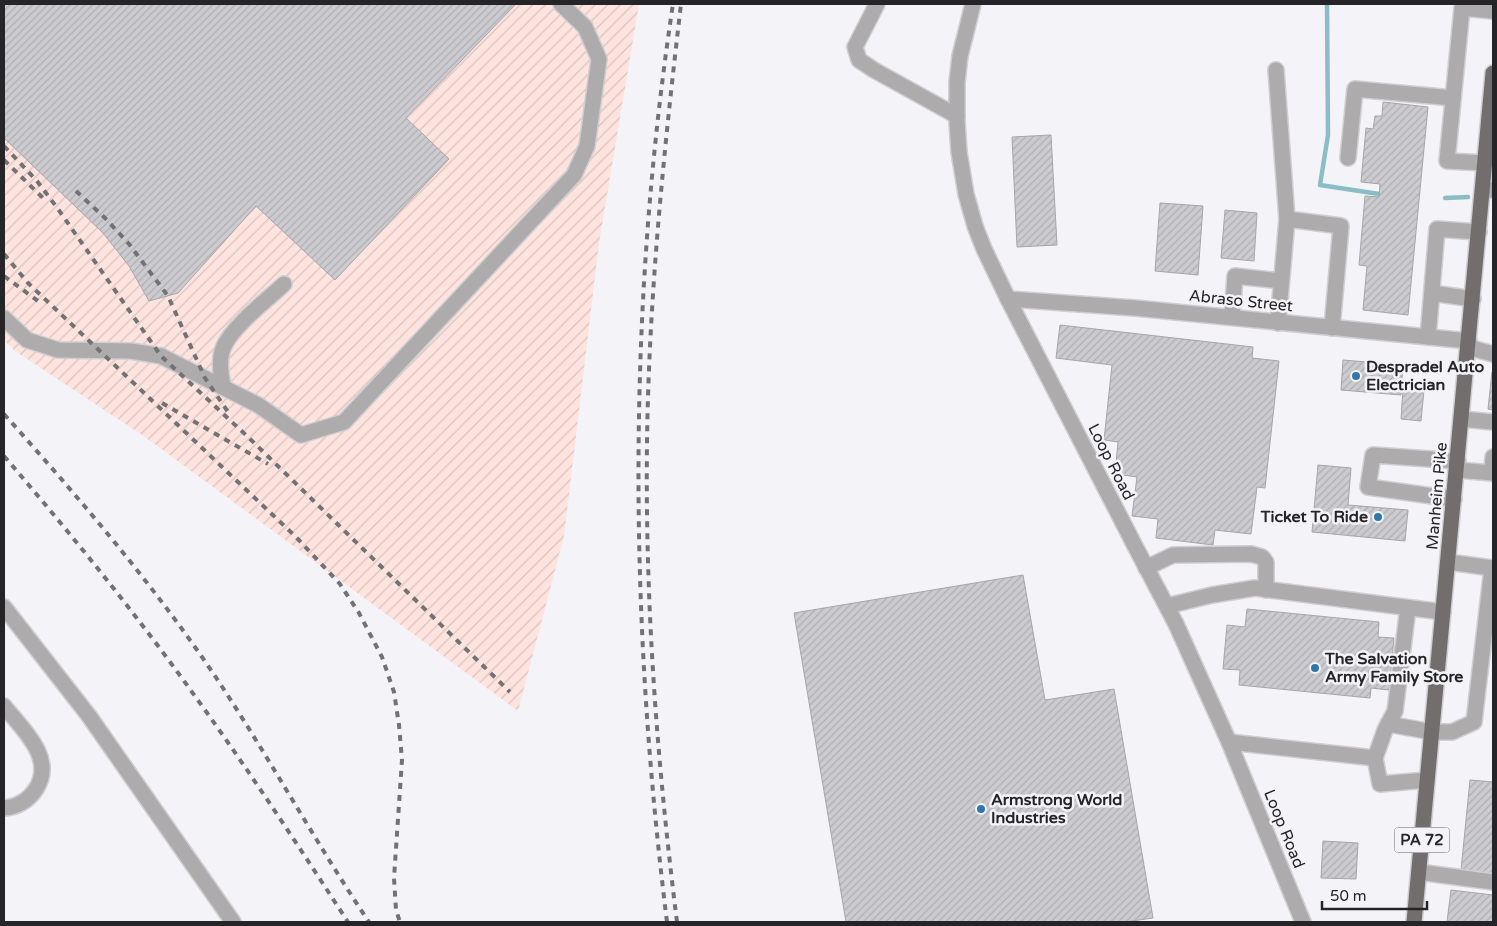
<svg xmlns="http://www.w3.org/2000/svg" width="1497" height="926" viewBox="0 0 1497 926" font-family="'Varela Round',sans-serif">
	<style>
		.industrial { fill: url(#industrial-furrows) }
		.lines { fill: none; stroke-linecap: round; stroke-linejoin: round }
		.stream { stroke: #8abdc5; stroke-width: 4.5 }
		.building { fill: url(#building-hatch); stroke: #a6a6aa }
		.minor-casing { stroke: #cfced2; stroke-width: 18 }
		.major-casing { stroke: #cfced2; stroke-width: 18 }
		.minor { stroke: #adabab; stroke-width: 15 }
		.major { stroke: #736e6e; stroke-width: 15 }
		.rail { stroke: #727275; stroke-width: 4; stroke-dasharray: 6 6; stroke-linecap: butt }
		.poi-dot { fill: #3077ab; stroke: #f4f3f8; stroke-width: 2 }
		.labels { text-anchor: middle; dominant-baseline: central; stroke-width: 5; stroke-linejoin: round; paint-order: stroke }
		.shield { fill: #f4f3f8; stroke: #636366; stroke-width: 1 }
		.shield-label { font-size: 15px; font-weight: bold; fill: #252527 }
		.street-label { font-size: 16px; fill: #252527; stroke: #f4f3f8 }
		.poi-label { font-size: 16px; font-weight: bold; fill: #252527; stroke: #f4f3f8; text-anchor: start }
	</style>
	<defs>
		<pattern id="industrial-furrows" width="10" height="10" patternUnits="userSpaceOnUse" patternTransform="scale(1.25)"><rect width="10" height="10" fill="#fee3de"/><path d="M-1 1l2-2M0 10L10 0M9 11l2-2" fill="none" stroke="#dac3be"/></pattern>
		<pattern id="building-hatch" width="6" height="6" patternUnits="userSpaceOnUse" patternTransform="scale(1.25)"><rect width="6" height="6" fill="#cccbd0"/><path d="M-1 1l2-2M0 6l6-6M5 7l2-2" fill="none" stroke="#afaeb3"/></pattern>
	</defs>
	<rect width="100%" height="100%" fill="#f4f3f8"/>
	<path class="industrial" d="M 4,4 L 639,4 L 599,243 L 564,536 L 518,711 L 145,437 L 15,351 L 4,340 Z"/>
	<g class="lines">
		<g class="stream">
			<path d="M 1327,4 L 1328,135 L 1320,185 L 1379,194"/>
			<path d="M 1445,198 L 1468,197"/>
		</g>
	</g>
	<g class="building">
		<path d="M 4,4 L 516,4 L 406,118 L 449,159 L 335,280 L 256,206 L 178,293 L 149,301 L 129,266 L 103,233 L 4,138 Z"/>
		<path d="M 1383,102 L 1428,107 L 1408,315 L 1363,310 L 1367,266 L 1359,265 L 1365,196 L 1379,197 L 1380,184 L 1361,182 L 1366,128 L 1373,129 L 1375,116 L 1382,116 Z"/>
		<path d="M 1051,135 L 1057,245 L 1017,247 L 1012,137 Z"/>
		<path d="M 1160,203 L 1203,206 L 1198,275 L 1155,271 Z"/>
		<path d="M 1225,210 L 1257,213 L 1254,261 L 1221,258 Z"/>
		<path d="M 1060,325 L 1253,347 L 1252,358 L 1279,361 L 1265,488 L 1257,487 L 1251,534 L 1215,530 L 1213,545 L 1156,538 L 1158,519 L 1132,516 L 1137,477 L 1115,474 L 1118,442 L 1104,440 L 1112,365 L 1056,358 Z"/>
		<path d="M 1343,360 L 1403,365 L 1401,395 L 1341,390 Z"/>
		<path d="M 1492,372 L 1493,372 L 1493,410 L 1488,409 Z"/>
		<path d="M 1403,389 L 1424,390 L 1421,421 L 1401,419 Z"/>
		<path d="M 1318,465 L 1351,468 L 1348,505 L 1408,510 L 1405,541 L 1312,532 Z"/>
		<path d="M 1023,575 L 1045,700 L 1114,689 L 1153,918 L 1125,922 L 846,922 L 794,613 Z"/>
		<path d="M 1247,609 L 1379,622 L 1378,637 L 1394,638 L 1389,690 L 1371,688 L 1370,698 L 1239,685 L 1240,670 L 1223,669 L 1227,625 L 1245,627 Z"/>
		<path d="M 1470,780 L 1493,782 L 1493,874 L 1461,870 Z"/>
		<path d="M 1323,841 L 1358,843 L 1356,879 L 1321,878 Z"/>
		<path d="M 1451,890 L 1493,895 L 1493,922 L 1447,922 Z"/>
	</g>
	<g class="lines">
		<g class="minor-casing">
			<g id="minor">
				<path d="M 877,4 L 855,47 L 859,60 L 874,70 L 957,116"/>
				<path d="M 973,4 L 960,56 L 957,82 L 957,122 L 959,152 L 966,194 L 975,226 L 984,249 L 1008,299 L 1136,548 L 1176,624 L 1229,742 L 1303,922"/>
				<path d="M 1276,70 L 1287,219 L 1278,323"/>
				<path d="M 1348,158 L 1355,89 L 1453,98"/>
				<path d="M 1485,163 L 1447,161 L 1462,8 L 1493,11"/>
				<path d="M 1483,190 L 1493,190"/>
				<path d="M 1287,219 L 1341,226 L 1332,328"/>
				<path d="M 1432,293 L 1473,299"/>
				<path d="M 1008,299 L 1135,308 L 1469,341"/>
				<path d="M 1232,317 L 1235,276 L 1281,281"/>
				<path d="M 4,318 L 27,340 L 58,350 L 131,351 L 161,356 L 258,405 L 301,435 L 344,422 L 574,175 L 587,146 L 599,59 L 585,27 L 561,4"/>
				<path d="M 1428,337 L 1437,229 L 1479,232"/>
				<path d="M 1468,347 L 1493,354"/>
				<path d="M 223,387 C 221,374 218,359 224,346 C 234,325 267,300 284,284"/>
				<path d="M 1462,419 L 1493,422"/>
				<path d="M 1457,470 L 1493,473"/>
				<path d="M 1492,473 L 1493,457"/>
				<path d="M 1454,499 L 1368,487 L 1373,455 L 1458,461"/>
				<path d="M 1146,568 L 1173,555 L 1251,554 L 1262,557 L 1266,562 L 1266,590"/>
				<path d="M 1167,606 L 1212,595 L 1255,588 L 1443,612"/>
				<path d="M 4,607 L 89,716 L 233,922"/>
				<path d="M 1408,608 L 1395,711 L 1385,730 L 1375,758 L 1380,784 L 1427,780"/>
				<path d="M 4,706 C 22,729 56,758 36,789 C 28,801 17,807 4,808"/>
				<path d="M 1388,724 L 1432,732 L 1452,732 L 1474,722 L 1492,568 L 1448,562"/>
				<path d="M 1229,742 L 1375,758"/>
				<path d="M 1419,872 L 1493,882"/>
			</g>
		</g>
		<g class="major-casing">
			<path id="major" d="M 1414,922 L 1493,73"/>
		</g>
		<use href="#minor" class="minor"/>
		<use href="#major" class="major"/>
		<g class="rail">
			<path d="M 4,146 L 37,181 L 58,209 L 161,356 L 247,436 L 510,692"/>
			<path d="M 4,160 L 43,198"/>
			<path d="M 76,191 L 105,218 L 129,244 L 168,296 L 205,378 L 230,415"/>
			<path d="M 4,254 L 28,283 L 295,536 L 340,584 L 359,613 L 382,657 L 394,692 L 399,725 L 402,760 L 394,878 L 396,910 L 400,922"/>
			<path d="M 4,276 L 38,301"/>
			<path d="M 162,403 L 268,464"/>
			<path d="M 4,414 C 79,498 154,585 217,679 C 270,759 316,843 369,922"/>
			<path d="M 4,456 C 71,534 137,615 197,699 C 250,772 299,847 348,922"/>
			<path d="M 667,922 C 629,618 627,308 673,4"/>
			<path d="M 677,922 C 657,763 645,603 647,442 C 649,295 664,149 681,4"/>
		</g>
	</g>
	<g class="poi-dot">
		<circle cx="1356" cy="376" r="5"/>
		<circle cx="1378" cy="517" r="5"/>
		<circle cx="1315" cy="668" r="5"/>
		<circle cx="981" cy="809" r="5"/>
	</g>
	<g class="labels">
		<rect class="shield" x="1394.5" y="827.5" width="55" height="25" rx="4"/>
		<g class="shield-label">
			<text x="1422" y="840">PA 72</text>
		</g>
		<g class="street-label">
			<text transform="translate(1241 301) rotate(6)">Abraso Street</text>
			<text transform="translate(1111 462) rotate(63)">Loop Road</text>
			<text transform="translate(1437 496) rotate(-85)">Manheim Pike</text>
			<text transform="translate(1284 829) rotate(68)">Loop Road</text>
		</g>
		<g class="poi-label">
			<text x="1366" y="367">Despradel Auto<tspan x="1366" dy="18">Electrician</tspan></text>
			<text x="1368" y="517" text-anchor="end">Ticket To Ride</text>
			<text x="1325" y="659">The Salvation<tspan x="1325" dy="18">Army Family Store</tspan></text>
			<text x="991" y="800">Armstrong World<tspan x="991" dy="18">Industries</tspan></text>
		</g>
	</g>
	<rect width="1497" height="926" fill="none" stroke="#252527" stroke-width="10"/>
	<path d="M1322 901v8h105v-8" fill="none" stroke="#252527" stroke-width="2.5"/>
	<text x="1330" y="901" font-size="15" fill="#252527" stroke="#f4f3f8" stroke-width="4" paint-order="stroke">50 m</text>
</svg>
